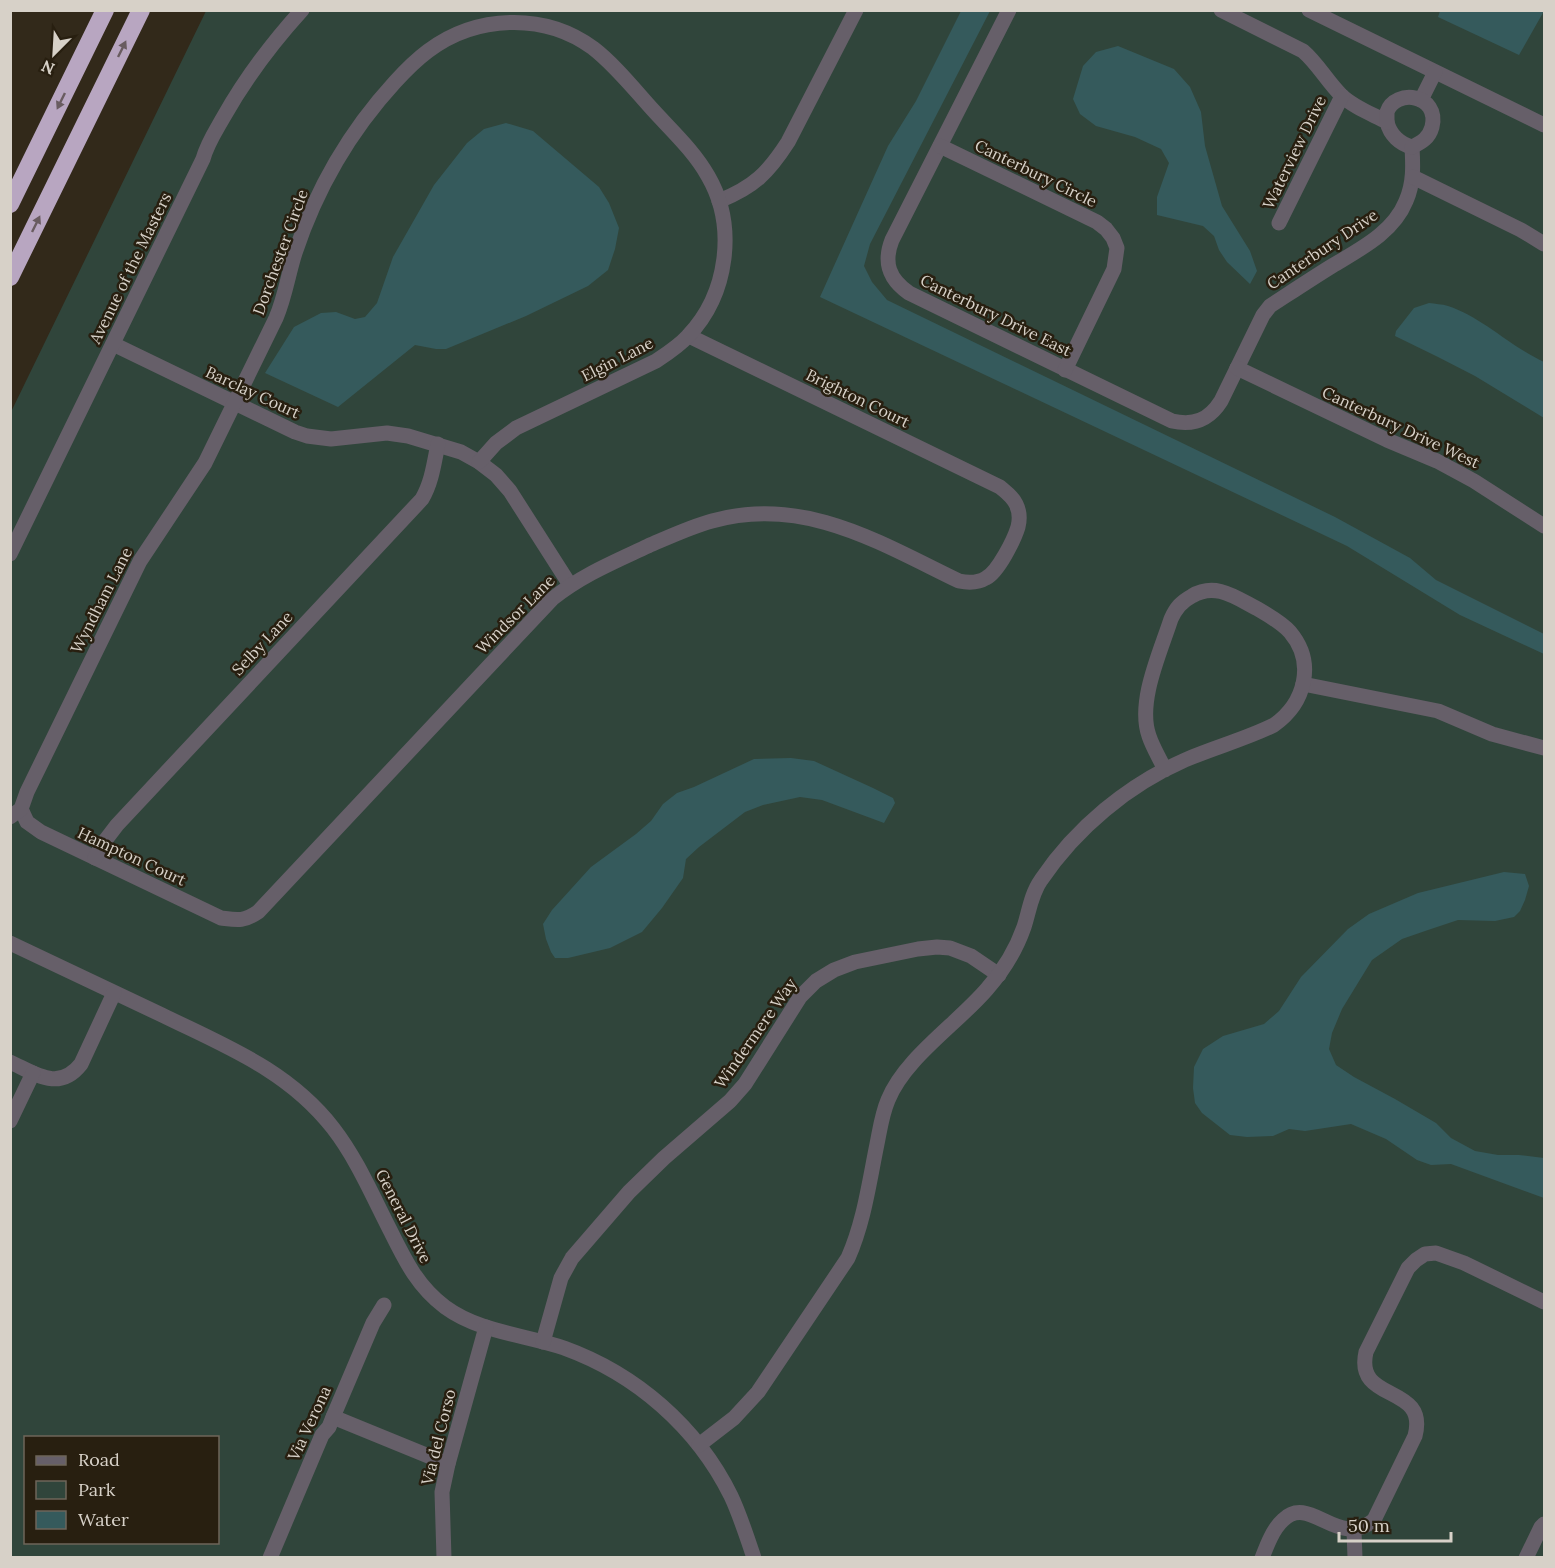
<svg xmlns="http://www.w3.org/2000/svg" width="1555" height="1568" viewBox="0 0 1555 1568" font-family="Lora,serif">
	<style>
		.green { fill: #30453b; fill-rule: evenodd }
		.water { fill: #355a5c }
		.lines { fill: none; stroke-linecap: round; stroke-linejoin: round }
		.minor { stroke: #665f69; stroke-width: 15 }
		.highway { stroke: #b8a6c1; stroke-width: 18 }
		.oneway { fill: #695c60 }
		.labels { text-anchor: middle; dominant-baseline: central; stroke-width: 5; stroke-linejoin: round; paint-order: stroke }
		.street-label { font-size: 16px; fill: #d7d1c8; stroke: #281f10 }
	</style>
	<rect width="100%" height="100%" fill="#32291a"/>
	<path class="green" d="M 206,11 L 1544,11 L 1544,1557 L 11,1557 L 10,414 ZM 26,1438 L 218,1438 L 218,1542 L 26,1542 Z"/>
	<g class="water">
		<path d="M 961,11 L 990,11 L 870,244 L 864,266 L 872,282 L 887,300 L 1335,517 L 1410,558 L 1436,580 L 1544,634 L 1544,654 L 1460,615 L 1347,546 L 820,297 L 888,146 L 916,101 Z"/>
		<path d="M 1440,11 L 1440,10 L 1544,11 L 1519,55 L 1438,17 Z"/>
		<path d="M 1118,46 L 1174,69 L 1190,87 L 1201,112 L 1205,146 L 1222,206 L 1250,251 L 1257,271 L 1250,284 L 1227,262 L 1219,250 L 1214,236 L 1203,226 L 1157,215 L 1157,197 L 1169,163 L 1161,149 L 1135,137 L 1096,126 L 1080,114 L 1073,99 L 1083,66 L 1096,52 Z"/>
		<path d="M 506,123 L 533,131 L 599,187 L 609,203 L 619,228 L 615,249 L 608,270 L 588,286 L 526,316 L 446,349 L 436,349 L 415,345 L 338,407 L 265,373 L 294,327 L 321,313 L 336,312 L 355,319 L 365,317 L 377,303 L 393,257 L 434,185 L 467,143 L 484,129 Z"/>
		<path d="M 1429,303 C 1435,304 1442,304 1448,306 C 1482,317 1511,347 1544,362 L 1544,418 L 1475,376 L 1438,357 L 1395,336 L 1396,331 L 1414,308 Z"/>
		<path d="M 791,758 L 814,761 L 873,788 L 893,798 L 895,803 L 884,823 L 822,800 L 800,797 L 763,805 L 745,812 L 699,847 L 686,859 L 683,878 L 662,908 L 642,932 L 610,948 L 568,958 L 555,958 L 551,952 L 546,939 L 543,924 L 552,910 L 591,867 L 636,834 L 651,821 L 663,804 L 677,793 L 694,787 L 754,759 Z"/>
		<path d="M 1504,872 L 1525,874 L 1529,886 L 1525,900 L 1520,911 L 1514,917 L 1495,921 L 1458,920 L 1428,930 L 1402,939 L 1372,960 L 1342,1009 L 1332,1033 L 1329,1049 L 1336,1065 L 1354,1077 L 1395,1099 L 1436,1123 L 1451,1138 L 1475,1151 L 1498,1155 L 1519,1155 L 1544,1158 L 1544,1198 L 1451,1164 L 1431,1165 L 1417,1160 L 1386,1139 L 1351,1124 L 1305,1131 L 1289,1129 L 1273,1136 L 1247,1137 L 1230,1135 L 1202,1113 L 1195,1103 L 1193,1088 L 1194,1067 L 1203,1049 L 1223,1036 L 1264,1024 L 1279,1011 L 1301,977 L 1348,929 L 1369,914 L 1418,893 Z"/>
	</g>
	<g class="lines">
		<g class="minor">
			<path d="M 1009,10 L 892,240 C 883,263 889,279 909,293 L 1172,421 C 1194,426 1209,420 1221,401 L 1263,315 L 1270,306 C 1290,293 1311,279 1332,266 C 1360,249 1393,233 1406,201 C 1414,183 1413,165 1412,147"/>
			<path d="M 1221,10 L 1303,51 C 1318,64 1327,81 1341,95 C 1353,107 1372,114 1387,122 C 1390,135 1400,144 1412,147"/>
			<path d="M 1309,10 L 1544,125"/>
			<path d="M 1421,100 L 1435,72"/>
			<path d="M 1387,122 C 1387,121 1387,113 1387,112 C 1395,88 1440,94 1432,127 C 1429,138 1422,142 1412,147"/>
			<path d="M 940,146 L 1097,222 L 1106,229 L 1113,238 L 1117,248 L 1114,269 L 1065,370"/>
			<path d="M 1413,177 L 1521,230 L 1544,244"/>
			<path d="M 719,201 C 754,187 768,173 788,142 L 856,10"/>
			<path d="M 1279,223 L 1342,96"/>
			<path d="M 113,344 L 295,432 L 307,436 L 331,439 L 387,433 L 408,436 L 461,452 L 479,462 L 496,475 L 510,491 L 570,585"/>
			<path d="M 1237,368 L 1387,440 L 1437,461 L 1474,481 L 1544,526"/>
			<path d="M 10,554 L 203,159 C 207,144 215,132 223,118 C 245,79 272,43 302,10"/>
			<path d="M 1303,684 L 1438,711 L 1492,734 L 1544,748"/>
			<path d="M 21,809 L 27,822 L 41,832 L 221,918 C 237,920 243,922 258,912 L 552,599 C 582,575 614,562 648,546 C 669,537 690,527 712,521 C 804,495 880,543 959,581 C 968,583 978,583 986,578 C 998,572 1014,540 1018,527 C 1020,519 1019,510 1016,504 C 1012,496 1006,492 1000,487 L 689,336"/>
			<path d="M 10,817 L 21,809 L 27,792 L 140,561 L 205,463 L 276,318 C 285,297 288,275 295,253 C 316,190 350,131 395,82 C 405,71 416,60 428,51 C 476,15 544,12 593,48 C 615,65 634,89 653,110 C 672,131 694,151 708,176 C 737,226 728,294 688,336 C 679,346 668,353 656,361 L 516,428 L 496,443 L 479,462"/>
			<path d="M 95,858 L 104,842 L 117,825 L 422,499 C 432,482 434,463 438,444"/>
			<path d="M 10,943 C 61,967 111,991 162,1015 C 225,1046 288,1070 333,1128 C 357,1159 372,1195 390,1230 C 405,1260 417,1286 445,1307 C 479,1332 525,1335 564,1348 C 636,1374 697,1427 731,1496 C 740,1515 747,1537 754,1558"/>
			<path d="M 10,1062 C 36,1074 59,1092 81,1064 L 114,993"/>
			<path d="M 10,1121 L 33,1073"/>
			<path d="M 543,1342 L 561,1278 L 572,1258 L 629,1192 L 664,1158 L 730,1101 L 745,1084 L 800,997 L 816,981 L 834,970 L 855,962 L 918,949 L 937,947 L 950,948 L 971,956 L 999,975"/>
			<path d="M 333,1417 L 448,1464"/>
			<path d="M 699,1445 L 734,1418 L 758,1392 L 848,1258 C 864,1222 869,1183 877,1144 C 880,1129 882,1114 888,1100 C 905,1058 957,1024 987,989 C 1003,971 1016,950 1024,927 C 1029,912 1031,894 1041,880 C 1076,828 1128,785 1185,760 C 1215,747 1246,739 1274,725 C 1305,703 1316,663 1290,632 C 1281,622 1268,615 1256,608 C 1235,597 1215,582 1192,596 C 1181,602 1176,608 1171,619 C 1160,653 1137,702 1149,736 C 1153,748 1160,759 1165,770"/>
			<path d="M 1354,1530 L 1355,1558"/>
			<path d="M 270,1558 L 322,1435 L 329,1427 L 333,1417 L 373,1323 L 384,1305"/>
			<path d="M 444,1558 L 442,1492 L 448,1464 L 486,1327"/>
			<path d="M 1262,1558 C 1267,1545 1273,1529 1283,1520 C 1310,1493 1338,1550 1374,1520 L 1415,1436 C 1429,1383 1354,1404 1366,1352 L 1408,1268 L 1416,1260 L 1425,1254 L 1436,1253 L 1464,1263 L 1544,1302"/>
			<path d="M 1526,1558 L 1541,1527 L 1544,1524"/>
		</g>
		<g class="highway">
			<path d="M 10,204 L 105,10"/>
			<path d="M 10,277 L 141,10"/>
		</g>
	</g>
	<defs><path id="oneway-solid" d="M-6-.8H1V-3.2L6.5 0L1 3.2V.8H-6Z" transform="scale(1.5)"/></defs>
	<g class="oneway">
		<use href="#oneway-solid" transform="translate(122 49) rotate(-64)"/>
		<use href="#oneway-solid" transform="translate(61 101) rotate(116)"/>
		<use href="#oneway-solid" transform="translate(36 224) rotate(-64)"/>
	</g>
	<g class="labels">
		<g class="street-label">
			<text transform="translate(1294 152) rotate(-64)">Waterview Drive</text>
			<text transform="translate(1036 173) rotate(26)">Canterbury Circle</text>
			<text transform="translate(1322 249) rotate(-34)">Canterbury Drive</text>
			<text transform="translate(280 252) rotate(-70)">Dorchester Circle</text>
			<text transform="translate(130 268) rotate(-64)">Avenue of the Masters</text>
			<text transform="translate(996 315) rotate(26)">Canterbury Drive East</text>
			<text transform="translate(617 359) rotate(-27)">Elgin Lane</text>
			<text transform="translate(253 392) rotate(25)">Barclay Court</text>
			<text transform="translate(858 398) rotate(26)">Brighton Court</text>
			<text transform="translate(1401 427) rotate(25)">Canterbury Drive West</text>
			<text transform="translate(101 600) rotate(-63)">Wyndham Lane</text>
			<text transform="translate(515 614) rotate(-45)">Windsor Lane</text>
			<text transform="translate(262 643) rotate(-47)">Selby Lane</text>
			<text transform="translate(132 856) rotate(25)">Hampton Court</text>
			<text transform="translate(755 1033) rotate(-55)">Windermere Way</text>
			<text transform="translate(404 1216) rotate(63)">General Drive</text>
			<text transform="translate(309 1423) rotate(-65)">Via Verona</text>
			<text transform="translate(438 1437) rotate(-76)">Via del Corso</text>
		</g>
	</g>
	<rect width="1555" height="1568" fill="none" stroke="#d7d1c8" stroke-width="24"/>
	<rect x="24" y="1436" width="195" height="108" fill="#281f10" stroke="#6e665a" stroke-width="1.5"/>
	<rect x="36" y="1456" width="30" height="9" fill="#665f69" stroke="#6e665a" stroke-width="1.5"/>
	<text x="78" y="1466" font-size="18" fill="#d7d1c8">Road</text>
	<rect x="36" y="1481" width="30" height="18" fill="#30453b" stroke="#6e665a" stroke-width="1.5"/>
	<text x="78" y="1496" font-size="18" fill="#d7d1c8">Park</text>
	<rect x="36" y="1511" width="30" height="18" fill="#355a5c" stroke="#6e665a" stroke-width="1.5"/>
	<text x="78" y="1526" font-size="18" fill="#d7d1c8">Water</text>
	<g transform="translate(54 54) rotate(204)" stroke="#281f10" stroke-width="4.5" paint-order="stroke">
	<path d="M0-4.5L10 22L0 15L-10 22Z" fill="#d7d1c8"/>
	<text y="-9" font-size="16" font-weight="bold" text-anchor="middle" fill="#d7d1c8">N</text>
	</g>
	<path d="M1339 1532v9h112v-9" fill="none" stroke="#d7d1c8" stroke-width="3"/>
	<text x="1348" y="1532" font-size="18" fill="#d7d1c8" stroke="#281f10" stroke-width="4.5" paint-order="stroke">50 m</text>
</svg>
